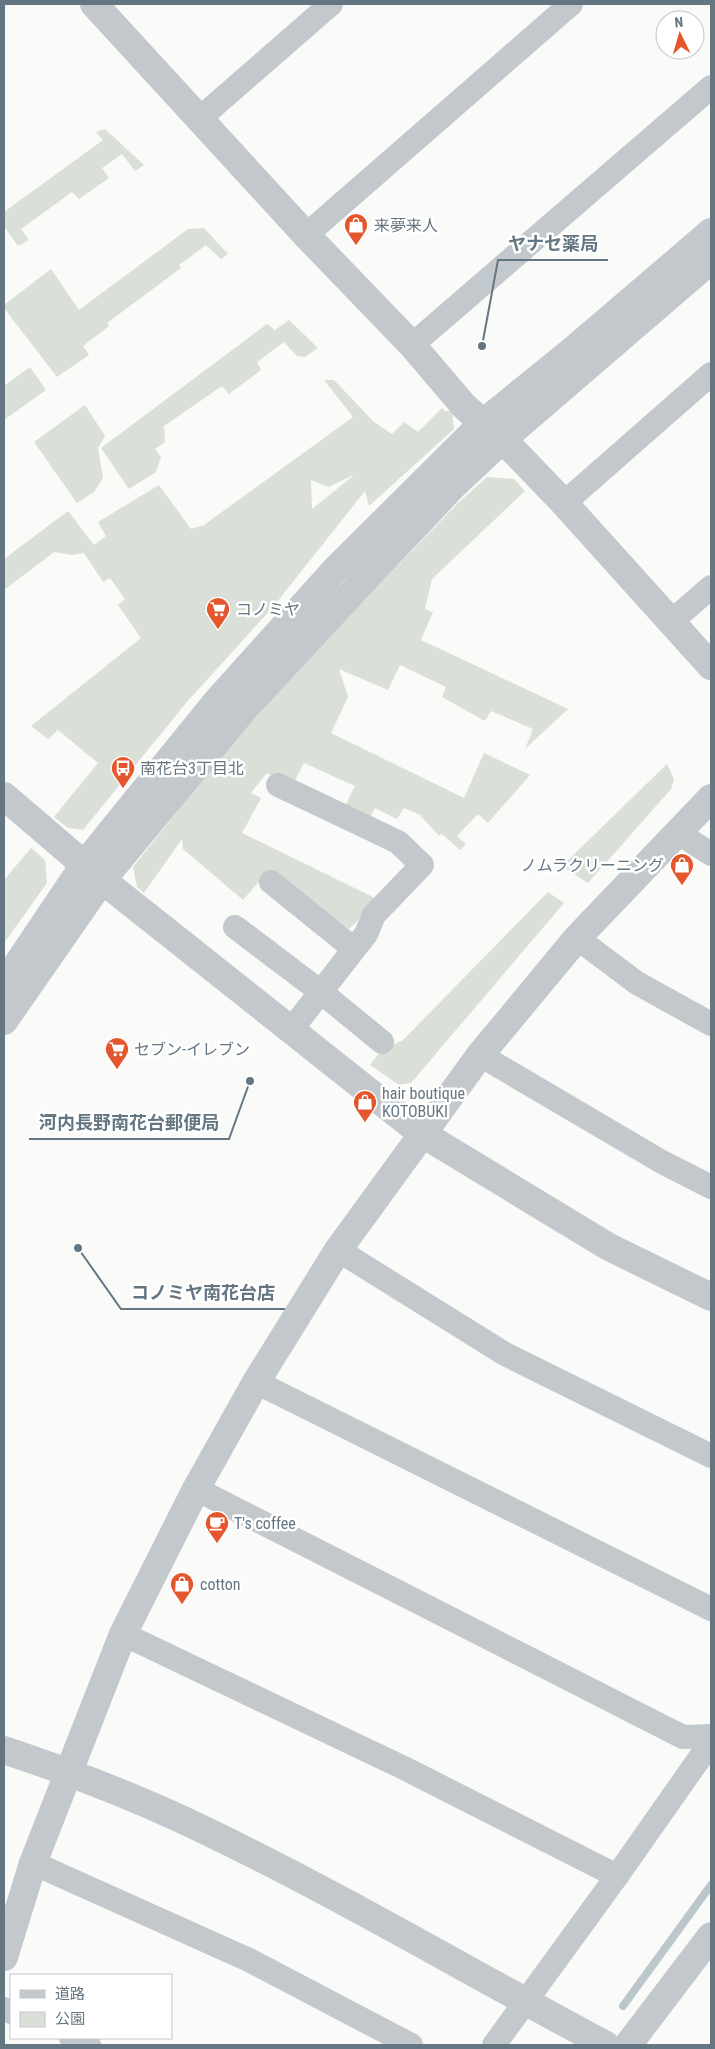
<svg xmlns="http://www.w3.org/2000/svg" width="715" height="2049" viewBox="0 0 715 2049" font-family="'Roboto Condensed','Noto Sans JP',sans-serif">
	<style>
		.green { fill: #dadfd7; fill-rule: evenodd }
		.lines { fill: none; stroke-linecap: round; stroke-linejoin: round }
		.stream { stroke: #bbc7cb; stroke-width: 8 }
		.minor { stroke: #c3c8cc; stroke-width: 24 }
		.tertiary { stroke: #c3c8cc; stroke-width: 28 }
		.labels { text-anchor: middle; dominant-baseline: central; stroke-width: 5; stroke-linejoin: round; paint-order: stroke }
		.poi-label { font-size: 16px; fill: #657683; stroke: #fff; text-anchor: start }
		.leader { fill: none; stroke: #657683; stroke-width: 2 }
		.callout-dot { fill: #657683; stroke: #fff; stroke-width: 2 }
		.callout-label { font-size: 18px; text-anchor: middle; font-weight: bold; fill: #657683; stroke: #fff; stroke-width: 5; stroke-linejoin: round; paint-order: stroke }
	</style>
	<rect width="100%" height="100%" fill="#fafaf8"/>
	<g class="green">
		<path d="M 105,129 L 144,165 L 135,171 L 122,154 L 102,168 L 109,178 L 79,199 L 72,192 L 21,229 L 29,240 L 18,246 L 4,226 L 4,212 L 103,140 L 96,132 Z"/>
		<path d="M 204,228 L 228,254 L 221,259 L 206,245 L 179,265 L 181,268 L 107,323 L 109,326 L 83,346 L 89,355 L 57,377 L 4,308 L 4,305 L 51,269 L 79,310 L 188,229 Z"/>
		<path d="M 289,320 L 318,348 L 305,357 L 297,356 L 284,342 L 257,362 L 261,370 L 229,394 L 222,386 L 164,426 L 165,442 L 155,449 L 161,457 L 156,472 L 129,489 L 101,448 L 267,324 L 275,330 Z"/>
		<path d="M 30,367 L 46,390 L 4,420 L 4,386 Z"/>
		<path d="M 324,380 L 334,380 L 374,422 L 392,434 L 404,422 L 418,432 L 442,408 L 445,411 L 452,411 L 454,429 L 369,506 L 365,491 L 273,607 L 186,703 L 83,830 L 68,828 L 54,817 L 98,763 L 58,730 L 48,739 L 31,726 L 141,638 L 118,605 L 125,599 L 110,578 L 103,582 L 84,553 L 72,555 L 54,552 L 4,590 L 4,559 L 68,511 L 94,545 L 106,536 L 98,522 L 159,485 L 191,529 L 204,525 L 353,417 ZM 353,475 L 353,476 L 312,509 L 311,480 L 329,487 Z"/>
		<path d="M 85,405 L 105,436 L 98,448 L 103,478 L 94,492 L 77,503 L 34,442 Z"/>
		<path d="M 487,477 L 514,479 L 525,491 L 432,579 L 425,609 L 433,612 L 421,640 L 568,709 L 525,749 L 533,729 L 491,711 L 485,721 L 442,697 L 446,687 L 400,665 L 388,690 L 339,669 L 348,697 L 331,733 L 464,798 L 484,753 L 530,775 L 488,823 L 478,814 L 457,836 L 466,844 L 460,850 L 442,834 L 439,836 L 420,815 L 404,808 L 397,819 L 375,808 L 367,823 L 343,810 L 355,786 L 304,763 L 292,786 L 267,773 L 251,793 L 261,798 L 242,833 L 379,900 L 349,929 L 269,870 L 243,900 L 183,849 L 182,839 L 144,893 L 137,887 L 133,867 L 229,747 L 298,669 L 457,504 Z"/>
		<path d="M 667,764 L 674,779 L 671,789 L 588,883 L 562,866 Z"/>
		<path d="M 31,848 L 45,860 L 47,883 L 4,943 L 4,880 Z"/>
		<path d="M 548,892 L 564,903 L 411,1083 L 399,1085 L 370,1065 L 380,1052 L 403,1040 Z"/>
	</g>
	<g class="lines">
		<path class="stream" d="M 623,2006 L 711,1885"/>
		<g class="minor">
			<path d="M 199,119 L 331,4"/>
			<path d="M 306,235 L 571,4"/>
			<path d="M 412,345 L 711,87"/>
			<path d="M 564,503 L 711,374"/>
			<path d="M 672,621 L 711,587"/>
			<path d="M 278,785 L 398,842 L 422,865 L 374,915 L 366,934 L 291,1030"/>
			<path d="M 678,833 L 711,854"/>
			<path d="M 271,882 L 354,949"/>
			<path d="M 235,927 L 321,992 L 382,1042"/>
			<path d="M 577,938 L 637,983 L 711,1024"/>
			<path d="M 480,1055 L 662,1162 L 711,1187"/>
			<path d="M 338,1250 L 505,1354 L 711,1456"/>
			<path d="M 256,1382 L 711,1609"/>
			<path d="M 196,1489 L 683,1737 L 711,1736"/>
			<path d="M 123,1634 L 404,1768 L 617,1876"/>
			<path d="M 33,1863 L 249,1960 L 411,2045"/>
			<path d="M 4,2009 L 11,2012"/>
			<path d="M 71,2038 L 89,2045"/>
			<path d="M 494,2045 L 617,1876 L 711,1742"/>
		</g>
		<g class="tertiary">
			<path d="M 94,4 L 306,235 L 412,345 L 464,406 L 515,452 L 564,503 L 711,666"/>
			<path d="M 4,796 L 102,880 L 421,1133 L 609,1247 L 711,1297"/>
			<path d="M 4,984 L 84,865 L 217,701 L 334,571 L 483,423 L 572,351 L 711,232"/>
			<path d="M 4,1021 L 102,880 L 244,709 L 352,593 L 454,485 L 502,440 L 711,260"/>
			<path d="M 4,1750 C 64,1770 125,1793 183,1820 C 328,1888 465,1970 606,2045"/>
			<path d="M 4,1957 L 33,1863 L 123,1634 L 196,1489 L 256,1382 L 338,1250 L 480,1055 L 577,938 L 711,798"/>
			<path d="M 628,2045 L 711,1936"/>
		</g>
	</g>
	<defs>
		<g id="shop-pin" transform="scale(1.25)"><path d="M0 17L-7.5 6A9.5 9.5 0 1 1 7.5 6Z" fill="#e4572e" stroke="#fff"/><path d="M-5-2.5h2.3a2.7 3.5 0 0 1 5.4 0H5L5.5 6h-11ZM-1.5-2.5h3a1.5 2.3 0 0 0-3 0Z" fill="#fff"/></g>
		<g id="supermarket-pin" transform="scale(1.25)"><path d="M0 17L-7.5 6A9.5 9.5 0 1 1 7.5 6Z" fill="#e4572e" stroke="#fff"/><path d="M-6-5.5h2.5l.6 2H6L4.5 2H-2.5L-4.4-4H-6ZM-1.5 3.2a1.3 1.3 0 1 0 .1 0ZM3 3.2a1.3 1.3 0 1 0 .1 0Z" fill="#fff"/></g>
		<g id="bus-pin" transform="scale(1.25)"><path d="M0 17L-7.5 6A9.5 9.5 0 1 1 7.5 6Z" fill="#e4572e" stroke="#fff"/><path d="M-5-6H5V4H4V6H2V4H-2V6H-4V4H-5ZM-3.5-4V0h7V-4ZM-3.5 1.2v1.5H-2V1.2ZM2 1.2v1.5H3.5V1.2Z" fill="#fff"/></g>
		<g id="cafe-pin" transform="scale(1.25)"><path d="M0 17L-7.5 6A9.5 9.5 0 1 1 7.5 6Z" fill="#e4572e" stroke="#fff"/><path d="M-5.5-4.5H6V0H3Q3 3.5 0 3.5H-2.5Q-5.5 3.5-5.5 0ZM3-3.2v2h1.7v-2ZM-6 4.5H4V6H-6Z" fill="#fff"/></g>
	</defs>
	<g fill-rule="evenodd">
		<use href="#shop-pin" x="356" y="225"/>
		<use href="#supermarket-pin" x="218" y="609"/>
		<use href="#bus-pin" x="123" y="768"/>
		<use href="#shop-pin" x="682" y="865"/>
		<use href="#supermarket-pin" x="117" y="1049"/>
		<use href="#shop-pin" x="365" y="1102"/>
		<use href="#cafe-pin" x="217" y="1523"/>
		<use href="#shop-pin" x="182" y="1584"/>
	</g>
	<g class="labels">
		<g class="poi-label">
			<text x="374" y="225">来夢来人</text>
			<text x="236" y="609">コノミヤ</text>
			<text x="140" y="768">南花台3丁目北</text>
			<text x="664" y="865" text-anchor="end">ノムラクリーニング</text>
			<text x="134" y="1049">セブン-イレブン</text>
			<text x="382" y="1093">hair boutique<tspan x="382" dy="18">KOTOBUKI</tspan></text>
			<text x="234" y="1523">T's coffee</text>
			<text x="200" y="1584">cotton</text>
		</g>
	</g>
	<path class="leader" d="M482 346L498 260H608M250 1081L229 1139H29M78 1248L121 1309H285"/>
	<g class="callout-dot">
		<circle cx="482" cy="346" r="5"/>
		<circle cx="250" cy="1081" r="5"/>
		<circle cx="78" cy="1248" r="5"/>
	</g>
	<g class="callout-label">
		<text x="553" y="250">ヤナセ薬局</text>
		<text x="129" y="1129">河内長野南花台郵便局</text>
		<text x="203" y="1299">コノミヤ南花台店</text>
	</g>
	<rect width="715" height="2049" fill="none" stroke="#657683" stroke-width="10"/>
	<rect x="10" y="1974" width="162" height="65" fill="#ffffff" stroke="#c1c8cd"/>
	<rect x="20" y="1990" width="25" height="8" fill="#c3c8cc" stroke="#c1c8cd"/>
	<text x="55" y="1999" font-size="15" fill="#657683">道路</text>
	<rect x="20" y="2012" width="25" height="15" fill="#dadfd7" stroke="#c1c8cd"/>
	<text x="55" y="2024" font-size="15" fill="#657683">公園</text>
	<g transform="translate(680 35) rotate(355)"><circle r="24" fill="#ffffff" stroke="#c1c8cd"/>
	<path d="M0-4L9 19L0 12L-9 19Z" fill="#e4572e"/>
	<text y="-8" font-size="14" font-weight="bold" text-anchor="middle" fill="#657683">N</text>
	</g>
</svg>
